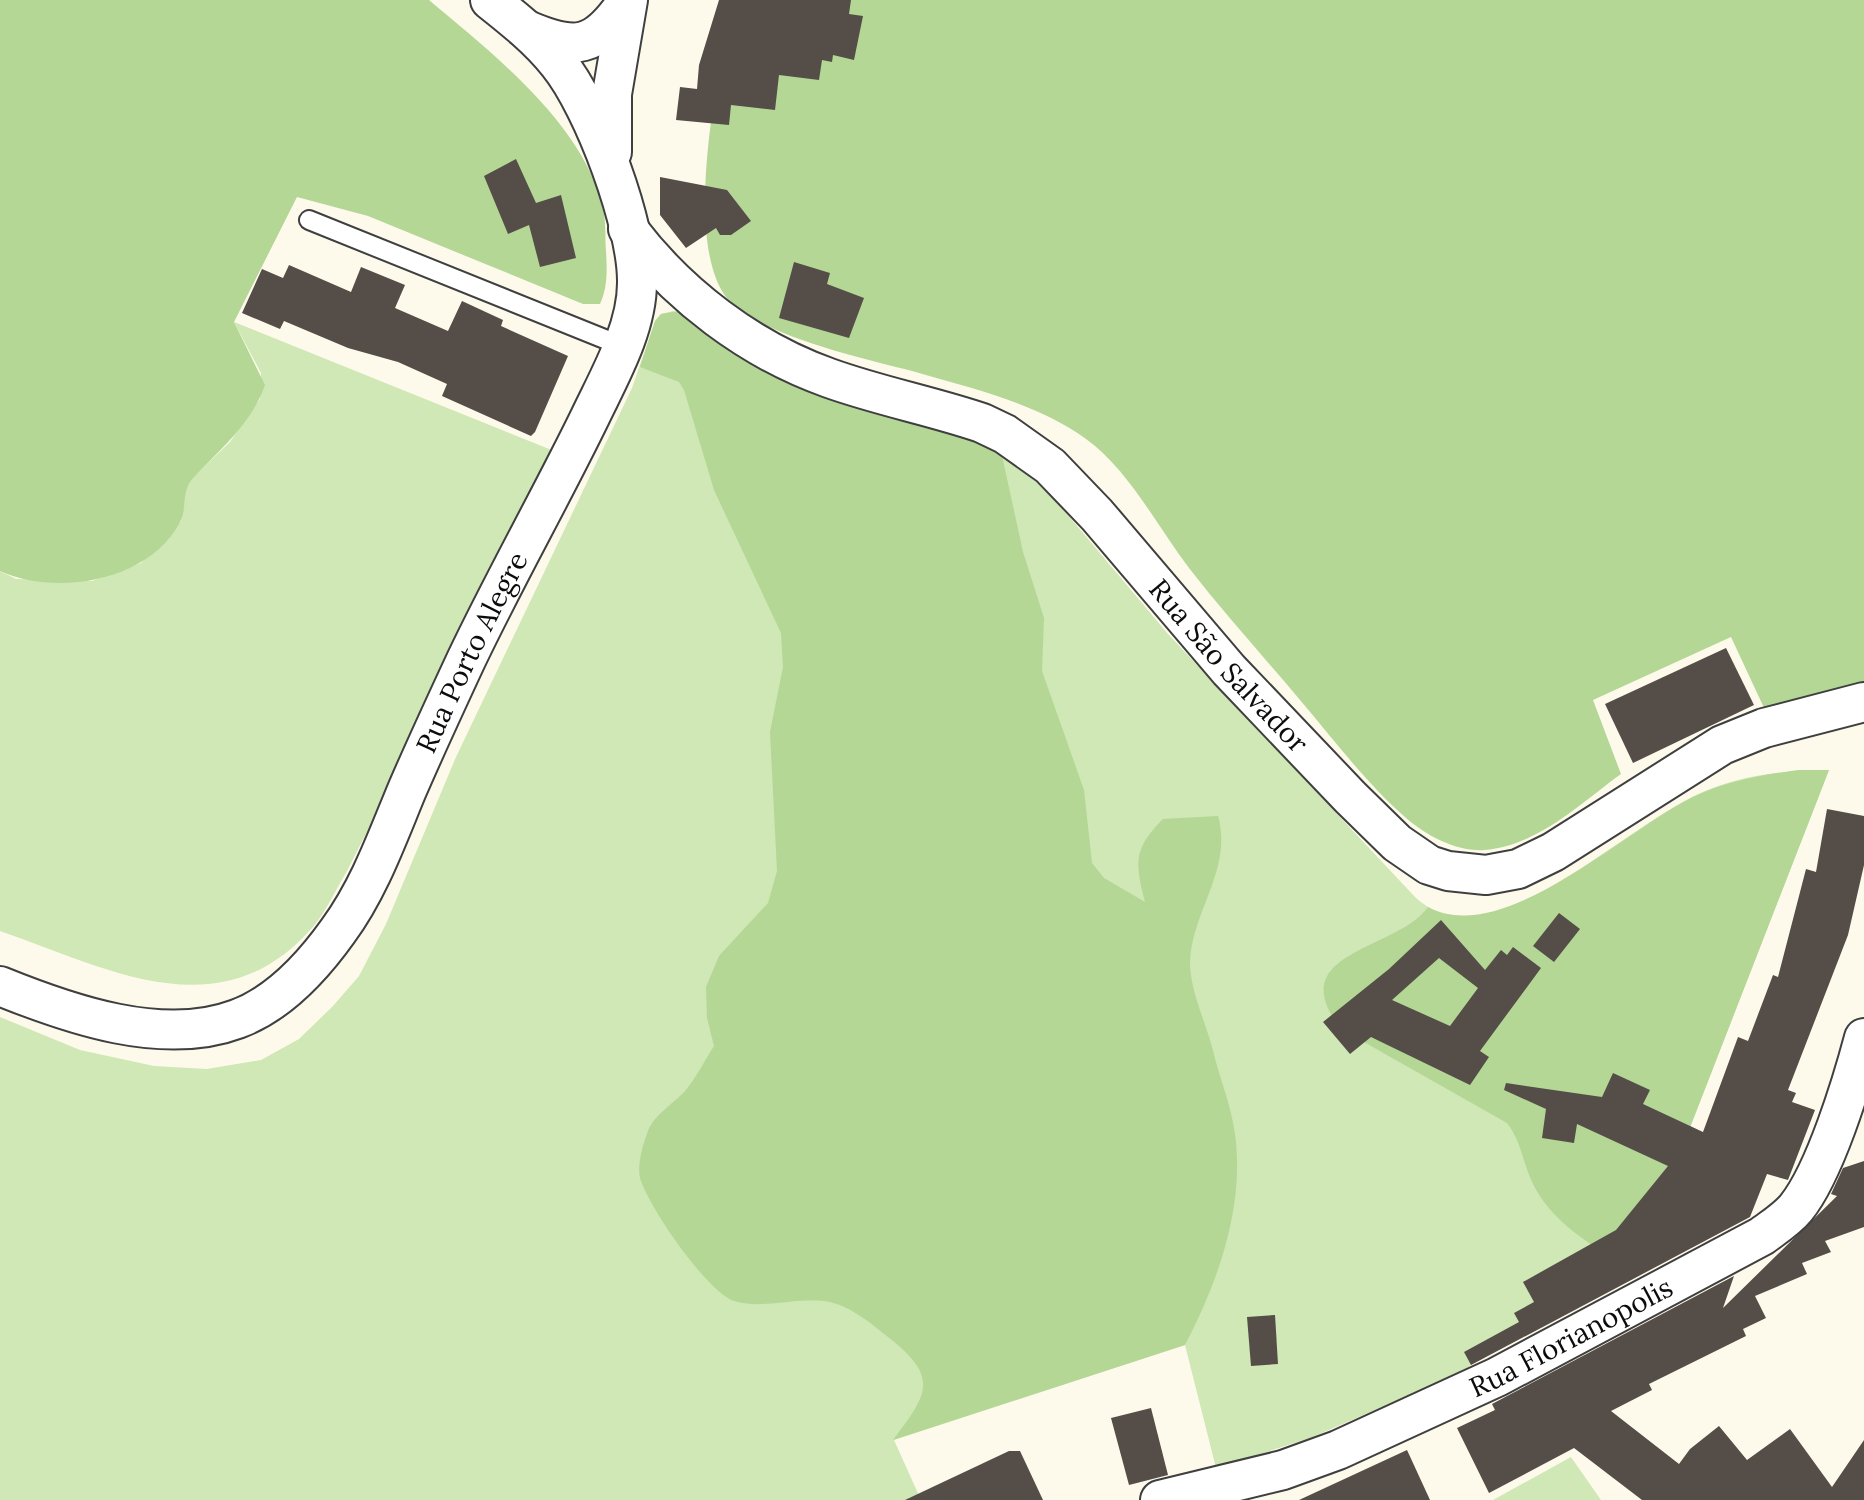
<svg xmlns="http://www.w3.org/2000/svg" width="1864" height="1500" viewBox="0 0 1864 1500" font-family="Lora,serif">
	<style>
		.green { fill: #d0e7b6 }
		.forest { fill: #b4d796 }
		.building { fill: #544d48; fill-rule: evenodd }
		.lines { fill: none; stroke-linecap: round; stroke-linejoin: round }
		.lane-casing { stroke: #3f3f3f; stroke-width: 22 }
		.street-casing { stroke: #3f3f3f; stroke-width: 42 }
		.lane { stroke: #fff; stroke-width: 18 }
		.street { stroke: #fff; stroke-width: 38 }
		.labels { text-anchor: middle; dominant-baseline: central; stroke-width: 8; stroke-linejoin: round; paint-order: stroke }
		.street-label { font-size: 28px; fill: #0c0c0c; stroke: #fff }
	</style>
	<rect width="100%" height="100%" fill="#fefaeb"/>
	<g class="green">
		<path d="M 673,311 L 1001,451 L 1051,495 L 1168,634 L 1416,898 C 1429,909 1442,916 1460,918 C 1526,922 1631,827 1692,797 C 1735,776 1781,770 1829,770 L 1663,1197 L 1629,1246 L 1459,1374 L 1310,1438 L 1216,1468 L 1185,1345 L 894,1440 L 921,1500 L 0,1500 L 0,1017 L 80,1050 L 154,1066 L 207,1069 L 261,1060 L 299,1039 L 333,1006 L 359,976 L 386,924 L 456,757 L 632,388 L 655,321 L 661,314 Z"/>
		<path d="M 234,322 L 559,453 L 347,871 C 336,889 326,912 312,928 C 220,1033 105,967 0,931 L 0,571 L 16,579 L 92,581 L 141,563 L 181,521 L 184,492 L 192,478 L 230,442 L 260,399 L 261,373 Z"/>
		<path d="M 1571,1457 L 1601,1500 L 1493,1500 Z"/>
	</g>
	<g class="forest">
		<path d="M 0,0 L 429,0 C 493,54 588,127 604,214 C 606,226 605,239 606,251 C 607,269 608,287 600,304 L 583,304 L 368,216 L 297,197 L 234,322 L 265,385 C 251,425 221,448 194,477 C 180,491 188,507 180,522 C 150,581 56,597 0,571 Z"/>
		<path d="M 733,0 L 1864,0 L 1864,685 L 1765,710 L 1731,637 L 1593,700 L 1621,774 C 1581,803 1537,846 1485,850 C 1457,852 1427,836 1406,818 C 1367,784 1334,740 1300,700 C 1263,656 1224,613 1189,568 C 1157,526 1129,470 1086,439 C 1037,404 975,389 919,373 C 872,360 747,335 722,291 C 685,227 718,71 733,0 Z"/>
		<path d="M 678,311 L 1001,451 L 1023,552 L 1044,618 L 1042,671 L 1084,790 L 1092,863 L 1104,878 L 1145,902 C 1135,863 1133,849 1163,819 L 1218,816 C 1233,869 1192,911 1190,962 C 1190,992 1206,1022 1213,1051 C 1220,1079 1231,1105 1235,1134 C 1245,1206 1218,1282 1185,1345 L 893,1440 C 929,1393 939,1377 888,1337 C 873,1325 855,1310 837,1304 C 805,1293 768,1311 734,1301 C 707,1292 648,1206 640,1178 C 637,1165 643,1144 648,1131 C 654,1115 673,1104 685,1091 C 696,1078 705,1060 714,1046 L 707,1018 L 706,987 L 719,956 L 768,903 L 777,871 L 770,732 L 783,667 L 781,633 L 714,490 L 684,390 L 679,382 L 640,367 L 655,321 L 661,314 Z"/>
		<path d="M 1798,770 L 1829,770 L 1663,1197 L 1612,1259 C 1583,1239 1551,1219 1534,1186 C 1523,1165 1522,1142 1507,1123 L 1341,1029 C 1280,951 1397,951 1428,907 C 1503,948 1626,829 1693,797 C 1727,781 1761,775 1798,770 Z"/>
	</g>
	<g class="building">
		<path d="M 719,0 L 851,0 L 849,14 L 863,16 L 854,60 L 833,55 L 832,62 L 822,60 L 819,80 L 779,75 L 775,110 L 731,105 L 729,125 L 676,120 L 680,87 L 697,89 L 699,65 Z"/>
		<path d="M 516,159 L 536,203 L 561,195 L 576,258 L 540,267 L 529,225 L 508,234 L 484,176 Z"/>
		<path d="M 660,177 L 727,190 L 751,221 L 731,235 L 720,235 L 716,228 L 686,248 L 660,215 Z"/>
		<path d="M 794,262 L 830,273 L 827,284 L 864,298 L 849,338 L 779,318 Z"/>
		<path d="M 289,265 L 351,292 L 361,267 L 405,285 L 395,308 L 448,331 L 462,301 L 503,320 L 501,326 L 568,356 L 535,432 L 531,436 L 442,396 L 447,384 L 398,362 L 348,348 L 284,321 L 280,329 L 242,313 L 262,269 L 283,278 Z"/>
		<path d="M 1726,648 L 1754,705 L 1633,763 L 1605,704 Z"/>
		<path d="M 1827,809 L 1864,816 L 1864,865 L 1848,935 L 1788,1090 L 1796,1093 L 1792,1102 L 1815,1110 L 1788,1180 L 1767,1174 L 1750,1217 L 1471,1365 L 1464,1352 L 1519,1322 L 1514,1313 L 1534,1302 L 1523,1282 L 1616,1230 L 1668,1166 L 1577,1124 L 1574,1143 L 1542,1138 L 1546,1109 L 1504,1090 L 1506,1083 L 1602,1097 L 1613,1073 L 1650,1090 L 1643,1104 L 1703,1132 L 1738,1037 L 1748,1041 L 1773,975 L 1778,977 L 1806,869 L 1816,872 Z"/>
		<path d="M 1559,913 L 1580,929 L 1554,962 L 1533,946 Z"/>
		<path d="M 1441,920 L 1485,970 L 1501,950 L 1507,955 L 1513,947 L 1541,968 L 1480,1051 L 1489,1057 L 1470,1085 L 1371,1037 L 1350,1054 L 1323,1022 L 1389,969 ZM 1439,958 L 1478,988 L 1450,1026 L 1392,1000 Z"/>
		<path d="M 1864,1161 L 1864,1227 L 1825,1241 L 1831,1252 L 1802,1263 L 1807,1274 L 1755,1296 L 1766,1318 L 1743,1329 L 1746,1336 L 1649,1384 L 1652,1390 L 1611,1411 L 1679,1464 L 1690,1449 L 1719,1426 L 1747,1460 L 1790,1429 L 1832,1487 L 1864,1440 L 1864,1500 L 1642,1500 L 1574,1448 L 1489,1493 L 1457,1428 L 1495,1410 L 1492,1404 L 1734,1276 L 1723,1308 L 1837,1196 L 1831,1194 L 1843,1168 Z"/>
		<path d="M 1275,1315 L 1278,1364 L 1251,1366 L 1247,1317 Z"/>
		<path d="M 1151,1408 L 1168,1475 L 1129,1485 L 1111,1418 Z"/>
		<path d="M 1407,1450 L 1430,1500 L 1299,1500 Z"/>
		<path d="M 1009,1451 L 1020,1451 L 1043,1500 L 905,1500 Z"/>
	</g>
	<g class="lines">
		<g class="lane-casing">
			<path id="lane" d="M 309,220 L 622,346"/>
		</g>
		<g class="street-casing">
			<g id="street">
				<path d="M 527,30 C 576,51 595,48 626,3"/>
				<path d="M 612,152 L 612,94 L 628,0"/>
				<path id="s1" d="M 628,229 C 678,295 750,350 829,378 C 879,396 932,406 982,423 L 1005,434 L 1050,466 L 1097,515 L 1229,670 L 1350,797 L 1397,843 L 1429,865 L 1448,871 L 1486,875 L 1518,869 L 1553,852 L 1722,745 L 1764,728 L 1864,702"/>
				<path id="s2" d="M 0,986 C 69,1014 163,1047 237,1019 C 278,1004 313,966 338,931 C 369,889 387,838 407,790 C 426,746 446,703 466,660 C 505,578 550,499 590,417 C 609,377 637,329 637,283 C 638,227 594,107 558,63 C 539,39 514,19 490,0"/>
				<path id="s3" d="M 1160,1500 L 1283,1470 L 1338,1450 L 1497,1377 L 1762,1236 C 1774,1227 1787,1219 1796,1208 C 1825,1172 1852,1083 1864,1038"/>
			</g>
		</g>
		<use href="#lane" class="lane"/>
		<use href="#street" class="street"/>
	</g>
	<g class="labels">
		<g class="street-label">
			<text stroke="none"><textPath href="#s2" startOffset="690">Rua Porto Alegre</textPath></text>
			<text stroke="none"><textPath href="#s1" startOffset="762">Rua São Salvador</textPath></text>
			<text stroke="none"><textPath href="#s3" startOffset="444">Rua Florianopolis</textPath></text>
		</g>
	</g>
</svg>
